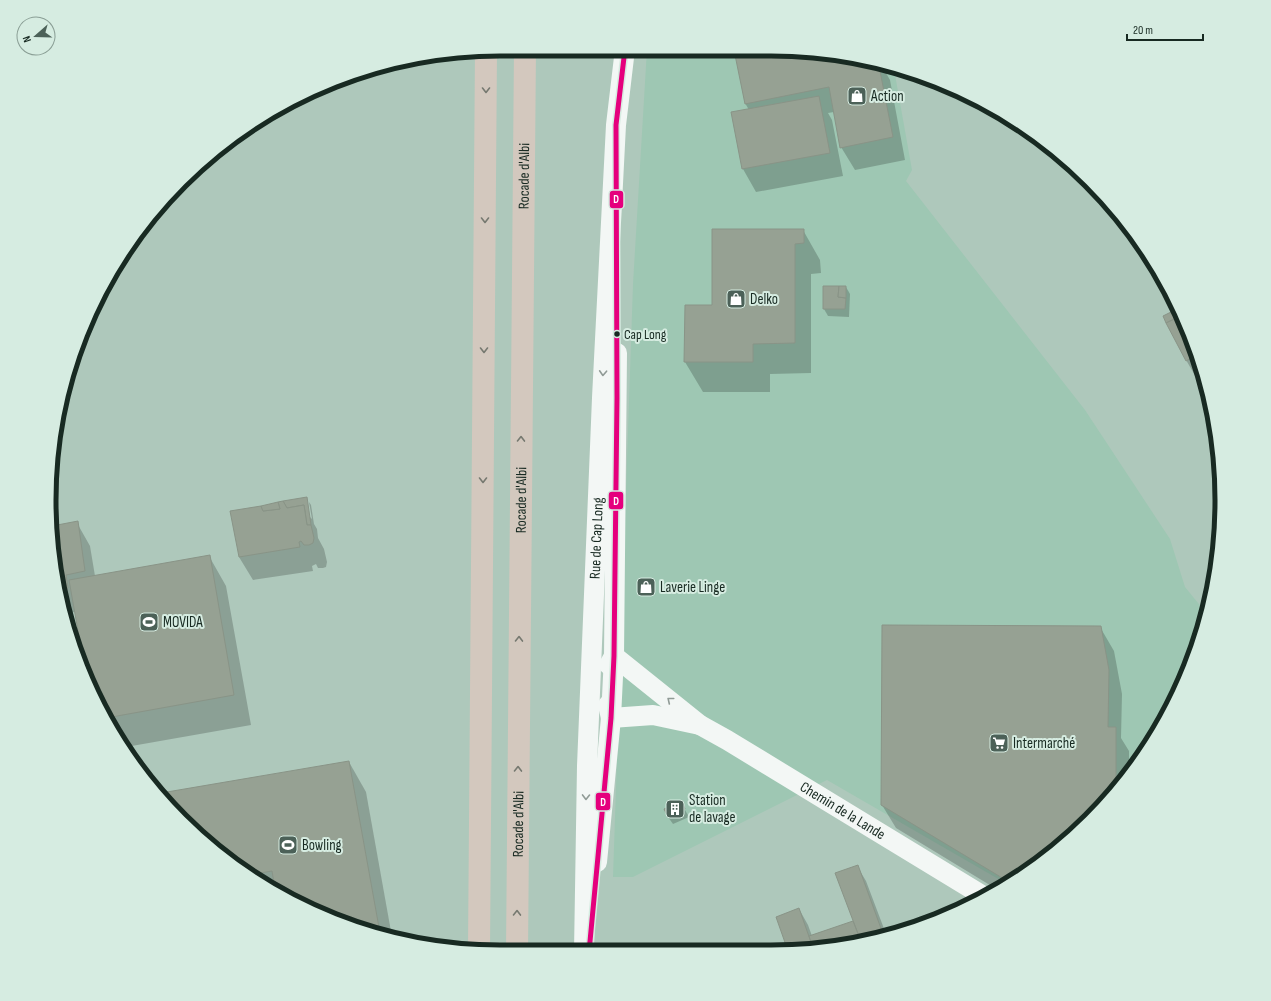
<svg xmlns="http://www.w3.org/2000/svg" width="1271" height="1001" viewBox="0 0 1271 1001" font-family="'Sofia Sans Condensed',sans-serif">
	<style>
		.built { fill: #9ec7b3 }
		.shadow { fill: #0003 }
		.building { fill: #96a193; stroke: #899487 }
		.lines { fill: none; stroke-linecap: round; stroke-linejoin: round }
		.street { stroke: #f3f7f5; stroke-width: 20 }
		.highway { stroke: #d3c8be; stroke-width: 22 }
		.bus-1-casing { stroke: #d6ece1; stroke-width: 8 }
		.bus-1 { stroke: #e5007d; stroke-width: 5 }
		.oneway { stroke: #767970 }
		.oneway2 { stroke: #909b96 }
		.bus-dot { fill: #182a22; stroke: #d6ece1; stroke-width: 1.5 }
		.labels { text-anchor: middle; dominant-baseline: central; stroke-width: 4; stroke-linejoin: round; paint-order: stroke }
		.bus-label { font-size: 14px; fill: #182a22; stroke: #d6ece1; text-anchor: start }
		.poi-label { font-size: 15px; fill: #182a22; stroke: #d6ece1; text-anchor: start }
		.street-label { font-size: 15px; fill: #182a22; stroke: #d6ece1 }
		.rim { fill: none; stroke: #182a22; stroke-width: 5 }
		.line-badge { stroke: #d6ece1; stroke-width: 1.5 }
		.badge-label { font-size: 11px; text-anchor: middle; font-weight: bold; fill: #fff }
	</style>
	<rect width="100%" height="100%" fill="#aec8bb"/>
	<path class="built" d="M 647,49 L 800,50 L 894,69 L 912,170 L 906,181 L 1085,410 L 1170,539 L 1185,587 L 1207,614 L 1176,700 L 1129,775 L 1068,840 L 1007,884 L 827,780 L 633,877 L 613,877 L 633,284 Z"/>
	<g class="shadow">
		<path d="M 728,50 L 800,50 L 882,66 L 890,80 L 905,160 L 855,170 L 841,147 L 834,112 L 828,113 L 832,120 L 843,176 L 756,192 L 743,169 L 732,113 L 749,110 L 745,103 L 736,54 L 730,55 Z"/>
		<path d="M 803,230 L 820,260 L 821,273 L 811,274 L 811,373 L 770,374 L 770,392 L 703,392 L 685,362 L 713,306 Z"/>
		<path d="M 846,287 L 850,294 L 849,317 L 828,316 L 824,309 Z"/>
		<path d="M 1177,310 L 1184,324 L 1182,325 L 1190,338 L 1198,355 L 1204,381 L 1200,384 L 1186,360 L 1167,322 Z"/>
		<path d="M 307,498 L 308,501 L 307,501 L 309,516 L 312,519 L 309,502 L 311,505 L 314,524 L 317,529 L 318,538 L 324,549 L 327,562 L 326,567 L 323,568 L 318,568 L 316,564 L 312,566 L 313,571 L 253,580 L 239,557 Z"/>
		<path d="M 77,523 L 90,546 L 95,576 L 209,556 L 226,586 L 251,725 L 126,747 L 110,726 L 86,669 L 76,612 L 64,613 L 52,527 Z"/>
		<path d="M 1100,627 L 1114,651 L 1122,694 L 1121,738 L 1129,751 L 1129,775 L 1068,840 L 998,890 L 896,828 L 882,805 Z"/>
		<path d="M 349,762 L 366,792 L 392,937 L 328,918 L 249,876 L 181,820 L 161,794 Z"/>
		<path d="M 681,803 L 689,817 L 673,824 L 668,817 Z"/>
		<path d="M 857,866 L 866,881 L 886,934 L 800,951 L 789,951 L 777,917 L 799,909 L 808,925 L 812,936 L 854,922 Z"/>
	</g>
	<g class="building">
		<path d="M 734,50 L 800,50 L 879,66 L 893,137 L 840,148 L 829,87 L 745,104 Z"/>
		<path d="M 819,96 L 830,153 L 742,169 L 731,112 Z"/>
		<path d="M 712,229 L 804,229 L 804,243 L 795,244 L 795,343 L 753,344 L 753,362 L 684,362 L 685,305 L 712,305 Z"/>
		<path d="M 823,286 L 839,286 L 838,297 L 846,298 L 845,309 L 823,309 Z"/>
		<path d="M 839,286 L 846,286 L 846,298 L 838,297 Z"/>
		<path d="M 1177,309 L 1180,316 L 1166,323 L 1163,316 Z"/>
		<path d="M 1179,317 L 1189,338 L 1190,337 L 1198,357 L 1197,355 L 1186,361 L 1166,323 Z"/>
		<path d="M 307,497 L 311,525 L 307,525 L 304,505 L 287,508 L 283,501 Z"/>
		<path d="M 283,501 L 287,508 L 304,505 L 307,525 L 311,525 L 314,538 L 313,543 L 309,545 L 304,545 L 301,541 L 299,542 L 300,547 L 239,557 L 230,511 L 261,506 L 263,511 L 280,509 L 278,502 Z"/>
		<path d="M 278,502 L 280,509 L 263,511 L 261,506 Z"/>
		<path d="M 78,521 L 85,571 L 66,575 L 68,588 L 61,589 L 52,526 Z"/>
		<path d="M 210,555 L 234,695 L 106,718 L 84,665 L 69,580 Z"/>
		<path d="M 882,625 L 1101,626 L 1109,670 L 1108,727 L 1116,727 L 1116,789 L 1068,840 L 1009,882 L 881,805 Z"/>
		<path d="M 349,761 L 380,933 L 328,918 L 275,889 L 272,871 L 248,875 L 181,820 L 161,793 Z"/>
		<path d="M 682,801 L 685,809 L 668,817 L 664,809 Z"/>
		<path d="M 858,865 L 883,934 L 860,939 L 835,873 Z"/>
		<path d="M 799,908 L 813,948 L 800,951 L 788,951 L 776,917 Z"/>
		<path d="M 853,921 L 860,939 L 813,948 L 809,936 Z"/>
	</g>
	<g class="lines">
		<g class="street">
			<path id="s1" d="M 609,665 L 614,656 L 700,725 L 727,740 L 985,897"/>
			<path d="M 608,705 L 611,718 L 653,715 L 700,725"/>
			<path d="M 597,862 L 611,718 L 614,656 L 617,353"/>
			<path id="s2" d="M 584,952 L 587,766 L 602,398 L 616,125 L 625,49"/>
		</g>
		<g class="highway">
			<path d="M 479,950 L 486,51"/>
			<path id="s3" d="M 517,952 L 525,49"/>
		</g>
		<g class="bus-1-casing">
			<path id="bus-1" d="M 589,952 L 611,718 L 614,656 L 617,398 L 616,125 L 625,49"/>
		</g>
		<use href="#bus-1" class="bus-1"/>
	</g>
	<defs><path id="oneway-chevron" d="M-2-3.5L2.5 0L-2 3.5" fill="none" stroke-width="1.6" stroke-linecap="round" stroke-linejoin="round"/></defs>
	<g class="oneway">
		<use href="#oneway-chevron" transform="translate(486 90) rotate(90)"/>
		<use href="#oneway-chevron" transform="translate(485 220) rotate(90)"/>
		<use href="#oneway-chevron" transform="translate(484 350) rotate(90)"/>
		<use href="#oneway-chevron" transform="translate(521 439) rotate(-89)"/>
		<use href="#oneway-chevron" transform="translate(483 480) rotate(90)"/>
		<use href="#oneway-chevron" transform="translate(519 639) rotate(-89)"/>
		<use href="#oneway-chevron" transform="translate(518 769) rotate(-89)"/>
		<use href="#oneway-chevron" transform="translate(517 913) rotate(-89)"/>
	</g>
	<g class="oneway2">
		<use href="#oneway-chevron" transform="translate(603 373) rotate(93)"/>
		<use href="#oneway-chevron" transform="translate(670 700) rotate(-141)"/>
		<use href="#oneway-chevron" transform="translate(586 797) rotate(91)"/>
	</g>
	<defs>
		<g id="shop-square" transform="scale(1)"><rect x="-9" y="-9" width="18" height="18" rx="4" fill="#4c6158" stroke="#d6ece1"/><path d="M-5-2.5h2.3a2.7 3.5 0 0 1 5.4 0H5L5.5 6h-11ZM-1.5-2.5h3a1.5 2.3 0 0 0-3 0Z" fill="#fff"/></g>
		<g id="stadium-square" transform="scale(1)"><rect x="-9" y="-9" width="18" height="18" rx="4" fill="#4c6158" stroke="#d6ece1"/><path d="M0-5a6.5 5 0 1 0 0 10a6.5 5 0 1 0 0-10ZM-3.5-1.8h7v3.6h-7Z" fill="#fff"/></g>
		<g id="supermarket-square" transform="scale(1)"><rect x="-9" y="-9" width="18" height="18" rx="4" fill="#4c6158" stroke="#d6ece1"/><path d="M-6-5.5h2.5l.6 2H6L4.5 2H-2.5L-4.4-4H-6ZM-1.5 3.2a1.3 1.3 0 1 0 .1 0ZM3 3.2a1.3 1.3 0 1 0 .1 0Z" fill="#fff"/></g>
		<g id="building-square" transform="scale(1)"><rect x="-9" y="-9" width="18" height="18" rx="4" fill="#4c6158" stroke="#d6ece1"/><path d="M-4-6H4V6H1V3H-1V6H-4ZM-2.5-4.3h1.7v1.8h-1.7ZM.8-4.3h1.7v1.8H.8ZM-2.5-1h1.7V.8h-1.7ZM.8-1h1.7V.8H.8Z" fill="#fff"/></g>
	</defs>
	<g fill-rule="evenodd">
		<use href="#shop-square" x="857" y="96"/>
		<use href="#shop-square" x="736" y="299"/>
		<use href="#shop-square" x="646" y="587"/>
		<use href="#stadium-square" x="149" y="622"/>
		<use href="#supermarket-square" x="999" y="743"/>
		<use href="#building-square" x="675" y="809"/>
		<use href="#stadium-square" x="288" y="845"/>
	</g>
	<circle class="bus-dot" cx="617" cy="334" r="3.5"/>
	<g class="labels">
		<g class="bus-label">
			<text x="624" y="334">Cap Long</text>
		</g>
		<g class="poi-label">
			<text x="871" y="96">Action</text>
			<text x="750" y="299">Delko</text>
			<text x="660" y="587">Laverie Linge</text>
			<text x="163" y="622">MOVIDA</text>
			<text x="1013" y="743">Intermarché</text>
			<text x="689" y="800">Station<tspan x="689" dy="17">de lavage</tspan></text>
			<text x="302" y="845">Bowling</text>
		</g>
		<g class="street-label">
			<text stroke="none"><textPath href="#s3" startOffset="776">Rocade d'Albi</textPath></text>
			<text stroke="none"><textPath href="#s3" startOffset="452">Rocade d'Albi</textPath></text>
			<text stroke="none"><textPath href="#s2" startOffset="414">Rue de Cap Long</textPath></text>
			<text stroke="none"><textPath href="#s1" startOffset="287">Chemin de la Lande</textPath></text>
			<text stroke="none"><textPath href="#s3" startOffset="128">Rocade d'Albi</textPath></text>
		</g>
	</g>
	<path d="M0 0H1271V1001H0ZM500 56H771A444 444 0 0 1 1215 500V501A444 444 0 0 1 771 945H500A444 444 0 0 1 56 501V500A444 444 0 0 1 500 56Z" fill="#d6ece1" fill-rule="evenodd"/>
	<path class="rim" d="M500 56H771A444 444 0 0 1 1215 500V501A444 444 0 0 1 771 945H500A444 444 0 0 1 56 501V500A444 444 0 0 1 500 56Z"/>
	<g class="line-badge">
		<rect x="609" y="190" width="15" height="19" rx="4" fill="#e5007d"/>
		<rect x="608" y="491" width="16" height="19" rx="4" fill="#e5007d"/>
		<rect x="595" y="792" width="16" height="19" rx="4" fill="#e5007d"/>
	</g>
	<g class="badge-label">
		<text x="616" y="203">D</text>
		<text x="616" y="505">D</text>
		<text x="603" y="806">D</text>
	</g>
	<g transform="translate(36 36) rotate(250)"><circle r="19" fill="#d6ece1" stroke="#8a9e95"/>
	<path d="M0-3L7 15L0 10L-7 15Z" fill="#4c6158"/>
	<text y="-6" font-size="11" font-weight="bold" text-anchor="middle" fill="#182a22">N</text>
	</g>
	<path d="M1127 34v6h76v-6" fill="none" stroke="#182a22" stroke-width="2"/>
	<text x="1133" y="34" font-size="12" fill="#182a22" stroke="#d6ece1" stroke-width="3" paint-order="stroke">20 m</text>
</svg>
